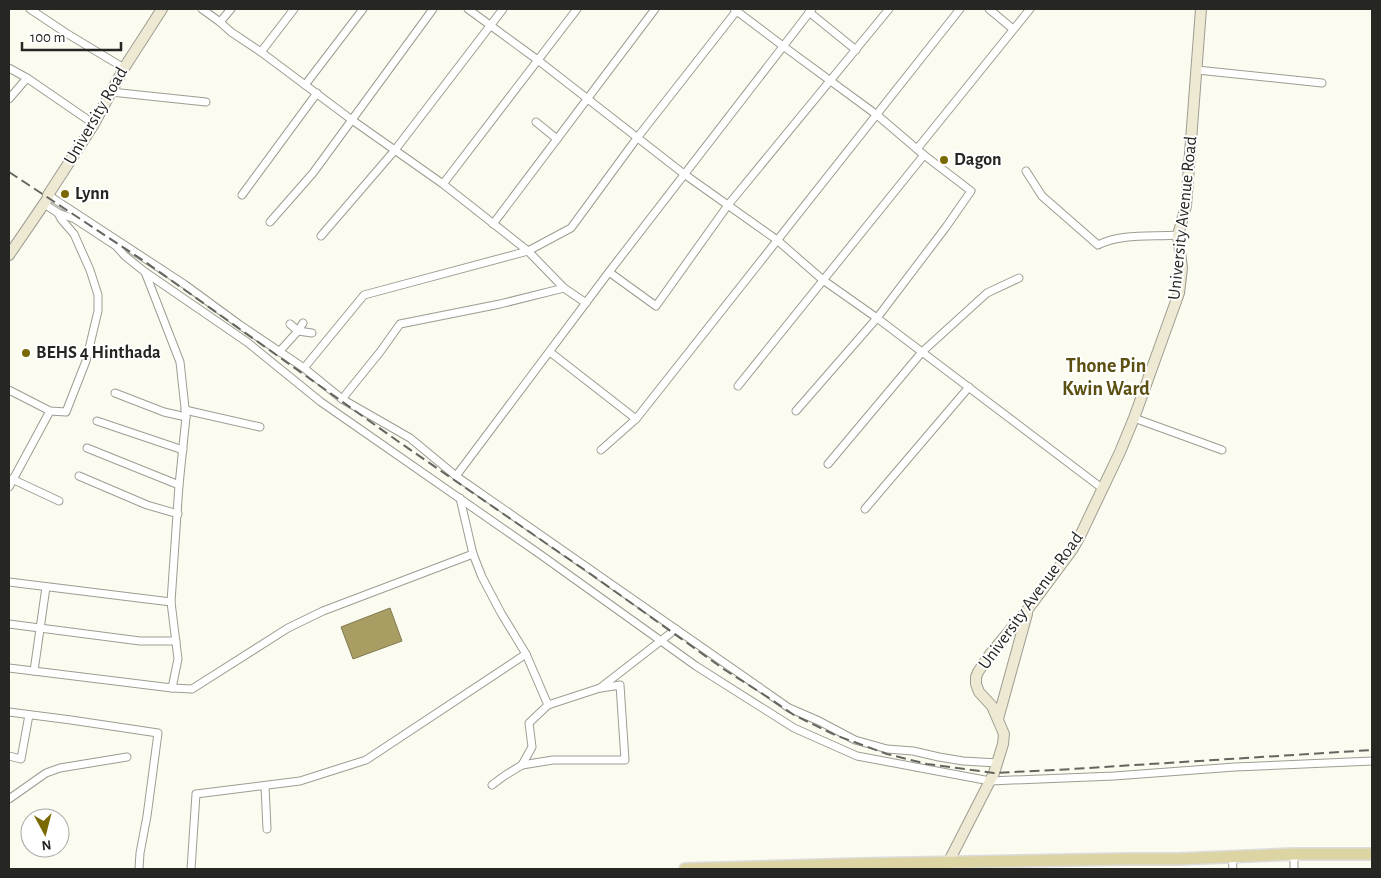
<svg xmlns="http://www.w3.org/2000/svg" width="1381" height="878" viewBox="0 0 1381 878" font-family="'Alegreya Sans',sans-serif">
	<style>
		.water { fill: #a89d62; stroke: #81794f }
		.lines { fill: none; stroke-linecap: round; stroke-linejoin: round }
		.street-casing { stroke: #9e9c92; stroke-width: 9 }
		.secondary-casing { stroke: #9e9c92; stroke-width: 12 }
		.primary-casing { stroke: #dcdcdc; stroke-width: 14 }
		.street { stroke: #fff; stroke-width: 7 }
		.secondary { stroke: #eee9d2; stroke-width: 10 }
		.primary { stroke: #ddd4a4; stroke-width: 11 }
		.rail { stroke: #65655f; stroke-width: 2; stroke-dasharray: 10 5; stroke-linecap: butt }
		.poi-dot { fill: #796900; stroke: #fff; stroke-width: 2 }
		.labels { text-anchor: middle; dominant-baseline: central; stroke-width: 4; stroke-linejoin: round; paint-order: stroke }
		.street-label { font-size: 18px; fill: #262622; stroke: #fff }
		.poi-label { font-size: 18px; font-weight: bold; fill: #262622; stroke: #fff; text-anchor: start }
		.quarter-label { font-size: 20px; font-weight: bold; fill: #5b5011; stroke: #fff }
	</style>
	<rect width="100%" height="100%" fill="#fcfbf0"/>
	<path class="water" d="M 390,608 L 402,641 L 353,659 L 341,627 Z"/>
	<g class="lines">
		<g class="street-casing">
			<g id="street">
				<path d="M 30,9 L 66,33 L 124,68"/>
				<path d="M 202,9 L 220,22 L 231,32 L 261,52 L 352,120 L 443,184 L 528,251 L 564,288 L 586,303"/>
				<path d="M 468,9 L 539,61 L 684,174 L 777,240 L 823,280 L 877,318 L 1103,489"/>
				<path d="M 734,9 L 783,46 L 877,115 L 924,155 L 971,191 L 946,227 L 877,318 L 796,411"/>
				<path d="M 989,9 L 1013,29"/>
				<path d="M 809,12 L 856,50"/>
				<path d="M 220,22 L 231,9"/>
				<path d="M 261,52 L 294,9"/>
				<path d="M 9,68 L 27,78 L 94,124"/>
				<path d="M 1197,70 L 1322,83"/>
				<path d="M 305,85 L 363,9"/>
				<path d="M 111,92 L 206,102"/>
				<path d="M 9,99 L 27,78"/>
				<path d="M 536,122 L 557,139"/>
				<path d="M 917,149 L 1030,9"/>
				<path d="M 1026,171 L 1042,196 L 1098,245 C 1121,233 1152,237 1178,235"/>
				<path d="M 443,184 L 577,9"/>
				<path d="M 48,195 L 184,284 L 240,325 L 304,368 L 342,399 L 410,438 L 456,476 L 789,708 L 819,721 L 855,740 L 887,749 L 913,751 L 939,757 L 963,761 L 998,763"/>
				<path d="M 242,195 L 317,93"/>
				<path d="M 43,203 L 58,213 L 75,219 L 116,246 L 125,256 L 145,272 L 180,362 L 186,417 L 179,485 L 171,602 L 178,659 L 172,688"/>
				<path d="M 270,222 L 313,173 L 433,9"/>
				<path d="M 493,224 L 655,9"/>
				<path d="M 321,236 L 395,150 L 503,9"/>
				<path d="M 145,272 L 247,342 L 321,402 L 541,555 L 696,666 L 794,728 L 857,756 L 990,781 L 1114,776 L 1235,767 L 1372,761"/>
				<path d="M 609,272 L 656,306 L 728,205 L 889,9"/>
				<path d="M 290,324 L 298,331 L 312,333"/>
				<path d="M 279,352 L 298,331 L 303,323"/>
				<path d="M 550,352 L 636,419"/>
				<path d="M 304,368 L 364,295 L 528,251 L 571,228 L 637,138 L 738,9"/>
				<path d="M 738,386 L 924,155"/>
				<path d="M 9,390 L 50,411 L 66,412 L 86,361 L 98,311 L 98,295 L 90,270 L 74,234 L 61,219 L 58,213"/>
				<path d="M 115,393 L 164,412 L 186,417"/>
				<path d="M 342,399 L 380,352 L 400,324 L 500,304 L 564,288"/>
				<path d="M 185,410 L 260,427"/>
				<path d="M 1134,418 L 1222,450"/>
				<path d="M 97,421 L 183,450"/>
				<path d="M 87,448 L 179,485"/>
				<path d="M 601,450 L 636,419 L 960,9"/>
				<path d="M 828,464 L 922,352 L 987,293 L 1019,278"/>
				<path d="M 79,476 L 147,505 L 178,514"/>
				<path d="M 456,476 L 609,272 L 812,9"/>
				<path d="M 12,479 L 59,501"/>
				<path d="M 9,487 L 50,411"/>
				<path d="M 460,498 L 473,554 L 482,577 L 501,613 L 526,654 L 548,705"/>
				<path d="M 865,509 L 969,387"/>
				<path d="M 9,582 L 171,602"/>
				<path d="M 9,624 L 140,641 L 176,641"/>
				<path d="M 9,668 L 172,688 L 192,689 L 288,628 L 323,611 L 473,554"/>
				<path d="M 34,671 L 46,587"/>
				<path d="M 9,712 L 71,720 L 158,733 L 147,816 L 140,853 L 139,869"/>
				<path d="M 9,756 L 21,759 L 29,715"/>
				<path d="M 522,765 L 553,760 L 625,760 L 620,685 L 601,688"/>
				<path d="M 492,785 L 504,776 L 522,765 L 532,747 L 529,723 L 548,705 L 600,688 L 676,629"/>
				<path d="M 265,786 L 267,829"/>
				<path d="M 9,799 L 46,773 L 60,768 L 127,757"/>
				<path d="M 1294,854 L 1294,869"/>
				<path d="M 1232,857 L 1233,869"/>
				<path d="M 191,869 L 196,794 L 300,781 L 366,760 L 526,654"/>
			</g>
		</g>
		<g class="secondary-casing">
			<g id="secondary">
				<path d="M 9,255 L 48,198 L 48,195 L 94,124 L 124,68 L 162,9"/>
				<path d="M 998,719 L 1027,614"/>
				<path d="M 948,863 L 994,773 L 1003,744 L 1004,734 L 992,706 L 979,692 L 976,684 L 976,677 L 978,672 L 990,654 L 1028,609 L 1072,550 L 1080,536 L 1120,452 L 1134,418 L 1179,293 L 1182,268 L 1178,235 L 1186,206 L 1201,9"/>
			</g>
		</g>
		<g class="primary-casing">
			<path id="primary" d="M 685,869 L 860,864 L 1127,859 L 1178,859 L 1294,854 L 1372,854"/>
		</g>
		<use href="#street" class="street"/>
		<use href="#secondary" class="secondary"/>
		<use href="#primary" class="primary"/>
		<path class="rail" d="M 9,172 L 144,261 L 399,442 L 592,575 L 725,670 L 766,696 L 794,715 L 835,735 L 887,754 L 927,764 L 994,773 L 1072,769 L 1372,750"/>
	</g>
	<g class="poi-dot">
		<circle cx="944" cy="160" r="5"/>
		<circle cx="65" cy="194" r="5"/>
		<circle cx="26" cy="353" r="5"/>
	</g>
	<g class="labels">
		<g class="street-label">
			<text transform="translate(96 116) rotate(-60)">University Road</text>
			<text transform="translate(1183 218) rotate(-84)">University Avenue Road</text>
			<text transform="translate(1031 601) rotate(-54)">University Avenue Road</text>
		</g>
		<g class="poi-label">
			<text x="954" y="160">Dagon</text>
			<text x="75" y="194">Lynn</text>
			<text x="36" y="353">BEHS 4 Hinthada</text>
		</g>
		<g class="quarter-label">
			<text x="1106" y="366">Thone Pin<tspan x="1106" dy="23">Kwin Ward</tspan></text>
		</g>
	</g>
	<rect width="1381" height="878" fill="none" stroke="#262622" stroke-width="20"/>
	<g transform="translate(45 833) rotate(173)"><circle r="24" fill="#ffffff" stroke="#a8a8a7"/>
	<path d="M0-4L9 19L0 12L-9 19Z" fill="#796900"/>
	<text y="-8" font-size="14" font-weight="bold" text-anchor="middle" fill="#262622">N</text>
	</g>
	<path d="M22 42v8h99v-8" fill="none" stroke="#262622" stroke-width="2.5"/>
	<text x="30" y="42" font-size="15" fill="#262622" stroke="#ffffff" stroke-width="4" paint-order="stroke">100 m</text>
</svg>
